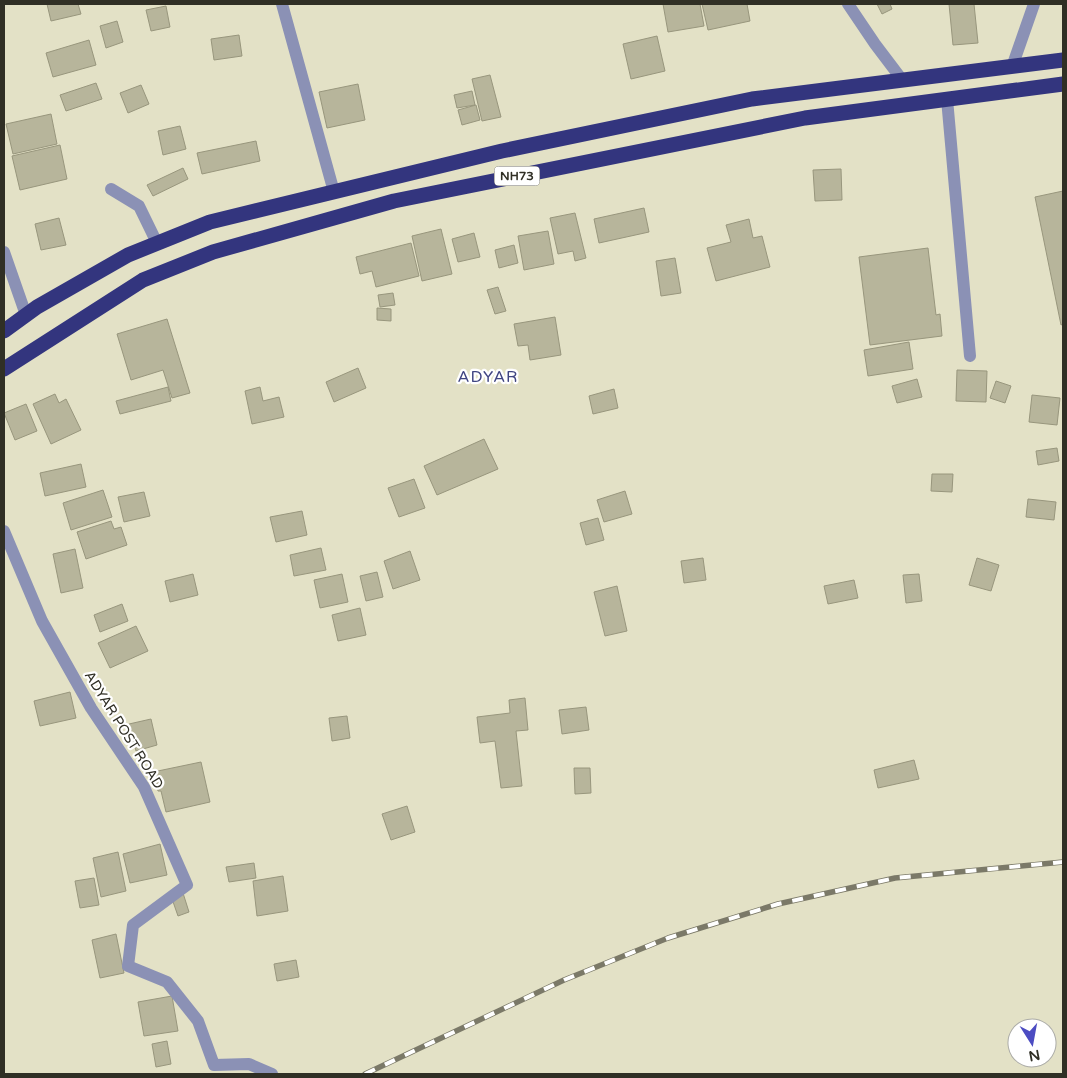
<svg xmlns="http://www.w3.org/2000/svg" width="1067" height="1078" viewBox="0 0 1067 1078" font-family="'Varela Round',sans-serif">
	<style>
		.building { fill: #b7b59b; stroke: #98967d }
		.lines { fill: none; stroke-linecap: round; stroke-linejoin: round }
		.minor { stroke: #8b91b5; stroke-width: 12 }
		.highway { stroke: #33357e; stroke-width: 15 }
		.rail-casing { stroke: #7b7968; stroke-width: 5.5 }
		.rail { stroke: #fff; stroke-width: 4; stroke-dasharray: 11; stroke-linecap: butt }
		.labels { text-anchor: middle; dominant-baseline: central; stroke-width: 4.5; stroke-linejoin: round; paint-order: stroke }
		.shield { fill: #fff; stroke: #6e6d66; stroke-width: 1 }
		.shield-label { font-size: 12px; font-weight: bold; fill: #302f25 }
		.street-label { font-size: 14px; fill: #302f25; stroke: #fff }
		.quarter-label { font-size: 16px; letter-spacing: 1px; fill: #404582; stroke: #fff }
	</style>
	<rect width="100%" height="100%" fill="#e3e1c6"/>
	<g class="building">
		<path d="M 47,4 L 78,4 L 81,14 L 51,21 Z"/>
		<path d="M 663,4 L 700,4 L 704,26 L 668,32 Z"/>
		<path d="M 702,4 L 747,4 L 750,21 L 708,30 Z"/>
		<path d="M 877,4 L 890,4 L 892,9 L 882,14 Z"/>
		<path d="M 949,4 L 974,4 L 978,43 L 953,45 Z"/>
		<path d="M 166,6 L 170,27 L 151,31 L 146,10 Z"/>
		<path d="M 117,21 L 123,42 L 106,48 L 100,26 Z"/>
		<path d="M 239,35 L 242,56 L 214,60 L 211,39 Z"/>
		<path d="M 657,36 L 665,71 L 631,79 L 623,44 Z"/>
		<path d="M 89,40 L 96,65 L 53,77 L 46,53 Z"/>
		<path d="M 490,75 L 501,117 L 482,121 L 472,79 Z"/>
		<path d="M 96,83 L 102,99 L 66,111 L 60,95 Z"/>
		<path d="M 358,84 L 365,120 L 327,128 L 319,92 Z"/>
		<path d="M 141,85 L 149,104 L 128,113 L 120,93 Z"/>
		<path d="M 472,91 L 475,105 L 457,108 L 454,95 Z"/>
		<path d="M 476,105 L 480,120 L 462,125 L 458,110 Z"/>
		<path d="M 51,114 L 57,144 L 13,154 L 6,124 Z"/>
		<path d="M 180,126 L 186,149 L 163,155 L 158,131 Z"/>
		<path d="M 256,141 L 260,161 L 202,174 L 197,153 Z"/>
		<path d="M 60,145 L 67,179 L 20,190 L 12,156 Z"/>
		<path d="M 183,168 L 188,179 L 153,196 L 147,185 Z"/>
		<path d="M 841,169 L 842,200 L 815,201 L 813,170 Z"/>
		<path d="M 1063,191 L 1063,324 L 1061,325 L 1035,197 Z"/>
		<path d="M 644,208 L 649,232 L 599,243 L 594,219 Z"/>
		<path d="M 575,213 L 586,258 L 575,261 L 573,251 L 558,254 L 550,218 Z"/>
		<path d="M 59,218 L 66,245 L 41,250 L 35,224 Z"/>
		<path d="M 749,219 L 753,238 L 762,236 L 770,267 L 716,281 L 707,248 L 731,242 L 726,225 Z"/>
		<path d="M 441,229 L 452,274 L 422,281 L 412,236 Z"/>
		<path d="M 548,231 L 554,264 L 524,270 L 518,236 Z"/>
		<path d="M 474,233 L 480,257 L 458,262 L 452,239 Z"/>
		<path d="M 411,243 L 419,276 L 376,287 L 372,271 L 360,274 L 356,257 Z"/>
		<path d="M 514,245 L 518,263 L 499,268 L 495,250 Z"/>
		<path d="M 928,248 L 936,315 L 940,314 L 942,336 L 870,345 L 859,257 Z"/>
		<path d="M 675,258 L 681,293 L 661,296 L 656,261 Z"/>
		<path d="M 498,287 L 506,311 L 495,314 L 487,290 Z"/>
		<path d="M 393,293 L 395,305 L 380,307 L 378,295 Z"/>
		<path d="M 377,308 L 391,309 L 391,321 L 377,320 Z"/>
		<path d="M 555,317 L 561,355 L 530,360 L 528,345 L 518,346 L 514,324 Z"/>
		<path d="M 167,319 L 190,393 L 172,398 L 163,370 L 131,380 L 117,334 Z"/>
		<path d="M 909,342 L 913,369 L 868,376 L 864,350 Z"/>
		<path d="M 358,368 L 366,388 L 334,402 L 326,382 Z"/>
		<path d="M 957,370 L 987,371 L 986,402 L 956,401 Z"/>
		<path d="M 917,379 L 922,397 L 897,403 L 892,386 Z"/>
		<path d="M 996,381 L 1011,386 L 1005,403 L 990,398 Z"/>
		<path d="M 168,387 L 171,401 L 120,414 L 116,401 Z"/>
		<path d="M 260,387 L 263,401 L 279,397 L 284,417 L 252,424 L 245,391 Z"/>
		<path d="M 614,389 L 618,408 L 593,414 L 589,396 Z"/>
		<path d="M 55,394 L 59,403 L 66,399 L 81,430 L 51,444 L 33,404 Z"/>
		<path d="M 1032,395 L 1060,398 L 1057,425 L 1029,422 Z"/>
		<path d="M 26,404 L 37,431 L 15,440 L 4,413 Z"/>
		<path d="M 484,439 L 498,469 L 437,495 L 424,466 Z"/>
		<path d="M 1057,448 L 1059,461 L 1038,465 L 1036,451 Z"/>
		<path d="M 81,464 L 86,487 L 45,496 L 40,473 Z"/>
		<path d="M 932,474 L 953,474 L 952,492 L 931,491 Z"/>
		<path d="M 414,479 L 425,508 L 399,517 L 388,488 Z"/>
		<path d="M 103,490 L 112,517 L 71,530 L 63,503 Z"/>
		<path d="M 625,491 L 632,514 L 604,522 L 597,500 Z"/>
		<path d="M 144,492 L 150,516 L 124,522 L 118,497 Z"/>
		<path d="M 1028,499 L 1056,502 L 1054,520 L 1026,517 Z"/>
		<path d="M 302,511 L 307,535 L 276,542 L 270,517 Z"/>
		<path d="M 598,518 L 604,540 L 586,545 L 580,523 Z"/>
		<path d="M 111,521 L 114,529 L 121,527 L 127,545 L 86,559 L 77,532 Z"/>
		<path d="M 321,548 L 326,570 L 294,576 L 290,555 Z"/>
		<path d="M 75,549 L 83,588 L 61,593 L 53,554 Z"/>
		<path d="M 410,551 L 420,580 L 393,589 L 384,561 Z"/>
		<path d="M 703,558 L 706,580 L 684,583 L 681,561 Z"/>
		<path d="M 977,558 L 999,565 L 991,591 L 969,585 Z"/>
		<path d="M 377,572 L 383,597 L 366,601 L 360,576 Z"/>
		<path d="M 193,574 L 198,595 L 170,602 L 165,581 Z"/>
		<path d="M 342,574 L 348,602 L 320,608 L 314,580 Z"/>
		<path d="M 919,574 L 922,601 L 906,603 L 903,575 Z"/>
		<path d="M 854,580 L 858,598 L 828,604 L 824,586 Z"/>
		<path d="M 617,586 L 627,631 L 605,636 L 594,592 Z"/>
		<path d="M 122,604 L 128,621 L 100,632 L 94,615 Z"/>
		<path d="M 360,608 L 366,635 L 338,641 L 332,615 Z"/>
		<path d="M 136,626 L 148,651 L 110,668 L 98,643 Z"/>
		<path d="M 70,692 L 76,718 L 40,726 L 34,701 Z"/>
		<path d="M 525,698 L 528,730 L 516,731 L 522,786 L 501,788 L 495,741 L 480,743 L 477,717 L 510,713 L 509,700 Z"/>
		<path d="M 586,707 L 589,730 L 562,734 L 559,710 Z"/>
		<path d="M 347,716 L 350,738 L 332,741 L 329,718 Z"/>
		<path d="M 151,719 L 157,745 L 136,751 L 129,724 Z"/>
		<path d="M 914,760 L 919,779 L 878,788 L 874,770 Z"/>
		<path d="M 201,762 L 210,802 L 166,812 L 161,791 L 158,791 L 153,772 Z"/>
		<path d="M 574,768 L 590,768 L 591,793 L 575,794 Z"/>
		<path d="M 407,806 L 415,832 L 391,840 L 382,814 Z"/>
		<path d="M 160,844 L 167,875 L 130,883 L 123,854 Z"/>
		<path d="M 118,852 L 126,891 L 101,897 L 93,858 Z"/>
		<path d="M 254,863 L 256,878 L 229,882 L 226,867 Z"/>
		<path d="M 283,876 L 288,911 L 257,916 L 253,881 Z"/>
		<path d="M 94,878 L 99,905 L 80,908 L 75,881 Z"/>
		<path d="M 183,893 L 189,912 L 178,916 L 171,896 Z"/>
		<path d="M 116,934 L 124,973 L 100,978 L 92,940 Z"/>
		<path d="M 296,960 L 299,977 L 277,981 L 274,964 Z"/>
		<path d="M 172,996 L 178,1031 L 144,1036 L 138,1002 Z"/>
		<path d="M 167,1041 L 171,1064 L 156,1067 L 152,1044 Z"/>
	</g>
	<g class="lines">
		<g class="minor">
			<path d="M 282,4 L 334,192"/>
			<path d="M 848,4 L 875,44 L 903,81"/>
			<path d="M 1012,67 L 1034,4"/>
			<path d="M 947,99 L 970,356"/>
			<path d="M 111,189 L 139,206 L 157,243"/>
			<path d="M 4,252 L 26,315"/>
			<path d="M 4,531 L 42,621 L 91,708 L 144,787 L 187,885 L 133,925 L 128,966 L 167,982 L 198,1021 L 214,1065 L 249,1064 L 272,1074"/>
		</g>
		<g class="highway">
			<path d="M 4,331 L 37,307 L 128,255 L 210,222 L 502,151 L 752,99 L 1063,60"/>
			<path d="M 4,369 L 143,280 L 213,252 L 394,201 L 805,118 L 1063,84"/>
		</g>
		<g class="rail-casing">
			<path id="rail" d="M 365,1074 L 564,980 L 668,938 L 778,904 L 895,878 L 1063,862"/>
		</g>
		<use href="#rail" class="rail"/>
	</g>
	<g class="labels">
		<rect class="shield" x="494.5" y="166.5" width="45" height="19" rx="4"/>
		<g class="shield-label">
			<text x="517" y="176">NH73</text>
		</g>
		<g class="street-label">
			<text transform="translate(124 730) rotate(58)">ADYAR POST ROAD</text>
		</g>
		<g class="quarter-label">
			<text x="488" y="377">ADYAR</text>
		</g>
	</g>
	<rect width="1067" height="1078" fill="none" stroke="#302f25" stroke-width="10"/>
	<g transform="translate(1032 1043) rotate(169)"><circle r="24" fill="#ffffff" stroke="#acaca8"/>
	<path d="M0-4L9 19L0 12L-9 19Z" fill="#4c4cc2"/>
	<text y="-8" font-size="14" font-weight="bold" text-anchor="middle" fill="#302f25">N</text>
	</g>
</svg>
